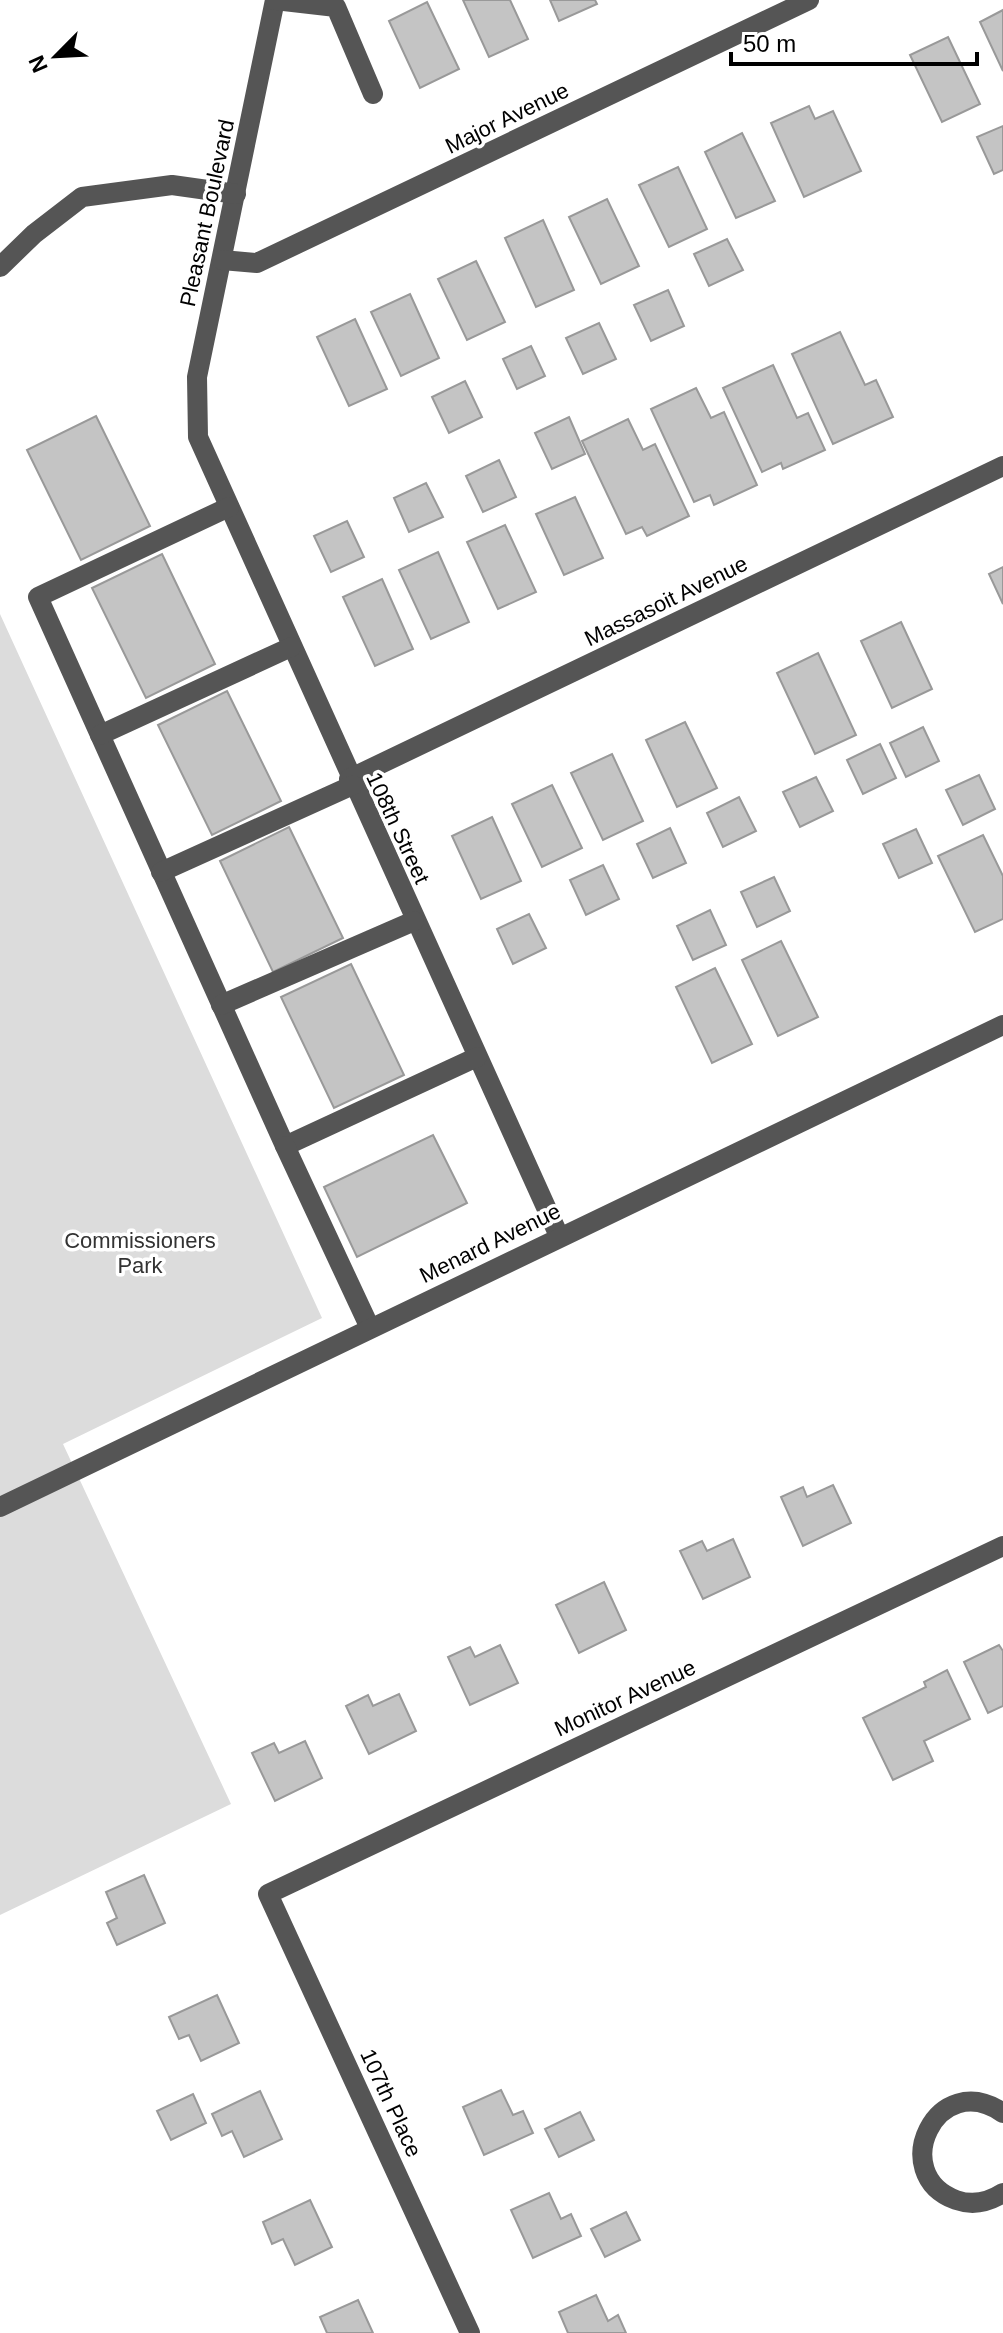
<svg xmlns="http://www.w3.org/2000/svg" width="1003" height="2333" viewBox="0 0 1003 2333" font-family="Helvetica,sans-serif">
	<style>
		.green { fill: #dcdcdc }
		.building { fill: #c4c4c4; stroke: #999; stroke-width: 2 }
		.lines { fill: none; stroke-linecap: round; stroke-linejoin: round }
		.minor { stroke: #555; stroke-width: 20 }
		.labels { text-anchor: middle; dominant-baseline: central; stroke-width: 7; stroke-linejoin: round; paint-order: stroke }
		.street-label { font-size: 22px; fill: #000; stroke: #fff }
		.park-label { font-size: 22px; fill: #333; stroke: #fff }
	</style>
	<rect width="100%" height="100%" fill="#fff"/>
	<path class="green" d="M 0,614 L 322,1318 L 63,1444 L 231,1804 L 0,1915 Z"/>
	<g class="building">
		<path d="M 463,0 L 510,0 L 528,39 L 489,57 Z"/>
		<path d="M 550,0 L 595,0 L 597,4 L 559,21 Z"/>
		<path d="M 427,2 L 459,69 L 420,88 L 389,21 Z"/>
		<path d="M 1003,10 L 1003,71 L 980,22 Z"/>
		<path d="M 948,37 L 980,104 L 942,122 L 910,55 Z"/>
		<path d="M 809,106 L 815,119 L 833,111 L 861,171 L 804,197 L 771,123 Z"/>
		<path d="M 1003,126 L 1003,170 L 994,174 L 977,137 Z"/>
		<path d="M 742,133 L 775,201 L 736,218 L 705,152 Z"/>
		<path d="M 678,167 L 707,229 L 669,247 L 639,185 Z"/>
		<path d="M 607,199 L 639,266 L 601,284 L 569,217 Z"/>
		<path d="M 543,220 L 574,290 L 536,307 L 505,238 Z"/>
		<path d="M 727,239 L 743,270 L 709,286 L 694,254 Z"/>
		<path d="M 476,261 L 505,322 L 467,340 L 438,279 Z"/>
		<path d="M 668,290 L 684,326 L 651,341 L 634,305 Z"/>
		<path d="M 410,294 L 439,358 L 401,376 L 371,312 Z"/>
		<path d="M 355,319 L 387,389 L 349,406 L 317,337 Z"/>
		<path d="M 599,323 L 616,359 L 583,374 L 566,338 Z"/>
		<path d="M 840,332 L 865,385 L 876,380 L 893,417 L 833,444 L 792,354 Z"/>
		<path d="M 531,346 L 545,376 L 517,389 L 503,359 Z"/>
		<path d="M 773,365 L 797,418 L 808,413 L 825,450 L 783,469 L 781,463 L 762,472 L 723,388 Z"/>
		<path d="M 465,381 L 482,417 L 449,433 L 432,397 Z"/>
		<path d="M 696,388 L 711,418 L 724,412 L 757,485 L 714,505 L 710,495 L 694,502 L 651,409 Z"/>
		<path d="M 96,416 L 150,526 L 81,560 L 27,450 Z"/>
		<path d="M 569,417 L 585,454 L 552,469 L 535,433 Z"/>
		<path d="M 628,419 L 643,450 L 655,444 L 689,516 L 647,536 L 642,527 L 626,534 L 582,441 Z"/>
		<path d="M 499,460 L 516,497 L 483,512 L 466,476 Z"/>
		<path d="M 426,483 L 443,517 L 409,532 L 394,498 Z"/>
		<path d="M 575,497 L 603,558 L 564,575 L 536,514 Z"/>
		<path d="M 347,521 L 364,557 L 331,572 L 314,536 Z"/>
		<path d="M 505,525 L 536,592 L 498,609 L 467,542 Z"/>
		<path d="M 438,552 L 469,622 L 431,639 L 399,570 Z"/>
		<path d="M 162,554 L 215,664 L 146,698 L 92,588 Z"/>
		<path d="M 1003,567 L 1003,604 L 989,574 Z"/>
		<path d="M 382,579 L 413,649 L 375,666 L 343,597 Z"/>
		<path d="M 901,622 L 932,689 L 892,708 L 861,641 Z"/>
		<path d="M 818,653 L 856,735 L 815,754 L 777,673 Z"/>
		<path d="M 227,691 L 281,801 L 212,835 L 158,725 Z"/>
		<path d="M 685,722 L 717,788 L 677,807 L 646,740 Z"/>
		<path d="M 923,727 L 939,761 L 906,777 L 890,743 Z"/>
		<path d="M 880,744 L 896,778 L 863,794 L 847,760 Z"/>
		<path d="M 612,754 L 643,821 L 603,840 L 571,773 Z"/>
		<path d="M 979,775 L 995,809 L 963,825 L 946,790 Z"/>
		<path d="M 816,777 L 833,811 L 800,827 L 783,792 Z"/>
		<path d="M 552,785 L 582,848 L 542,867 L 512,804 Z"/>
		<path d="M 739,797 L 756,831 L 723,847 L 707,813 Z"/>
		<path d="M 492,817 L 521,881 L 481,899 L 452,836 Z"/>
		<path d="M 289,827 L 343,938 L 273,972 L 220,861 Z"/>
		<path d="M 670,828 L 686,863 L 653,878 L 637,844 Z"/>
		<path d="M 916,829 L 932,863 L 899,878 L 883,844 Z"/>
		<path d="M 983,835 L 1003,876 L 1003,919 L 975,932 L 938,856 Z"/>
		<path d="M 603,865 L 619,899 L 586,915 L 570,880 Z"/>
		<path d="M 774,877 L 790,911 L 757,927 L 741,892 Z"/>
		<path d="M 710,910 L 726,945 L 693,960 L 677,926 Z"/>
		<path d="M 529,914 L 546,948 L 513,964 L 497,929 Z"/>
		<path d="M 781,941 L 818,1017 L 778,1036 L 742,960 Z"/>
		<path d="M 351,964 L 404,1075 L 334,1108 L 281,997 Z"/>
		<path d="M 715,968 L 752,1044 L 712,1063 L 676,987 Z"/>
		<path d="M 433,1135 L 467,1203 L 357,1257 L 324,1187 Z"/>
		<path d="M 833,1485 L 851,1523 L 803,1546 L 781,1497 L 803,1487 L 807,1497 Z"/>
		<path d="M 733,1539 L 750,1577 L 703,1599 L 680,1551 L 702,1541 L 707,1551 Z"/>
		<path d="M 604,1582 L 626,1630 L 579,1653 L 556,1605 Z"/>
		<path d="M 500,1645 L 518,1683 L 470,1705 L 448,1657 L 470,1647 L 475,1657 Z"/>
		<path d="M 999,1645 L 1003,1651 L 1003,1706 L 988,1713 L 964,1662 Z"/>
		<path d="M 947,1670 L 970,1719 L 924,1741 L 933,1761 L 893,1780 L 863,1718 L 926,1687 L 924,1682 Z"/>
		<path d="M 399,1694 L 416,1731 L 369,1754 L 346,1706 L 368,1695 L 373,1706 Z"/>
		<path d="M 305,1741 L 322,1778 L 275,1801 L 252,1753 L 274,1743 L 279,1753 Z"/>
		<path d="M 144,1875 L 165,1923 L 117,1945 L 107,1923 L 117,1918 L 106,1892 Z"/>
		<path d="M 217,1995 L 239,2043 L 201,2061 L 189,2035 L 179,2039 L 169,2017 Z"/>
		<path d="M 501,2090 L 513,2115 L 523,2111 L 533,2133 L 484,2155 L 463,2107 Z"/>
		<path d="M 260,2091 L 282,2139 L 244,2157 L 232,2131 L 222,2136 L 212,2114 Z"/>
		<path d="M 193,2094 L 206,2123 L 171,2140 L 157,2111 Z"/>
		<path d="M 580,2112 L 594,2140 L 559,2157 L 545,2129 Z"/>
		<path d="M 549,2193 L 561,2219 L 571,2214 L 581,2236 L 533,2258 L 511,2210 Z"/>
		<path d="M 310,2200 L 332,2247 L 295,2265 L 283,2239 L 272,2244 L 263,2222 Z"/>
		<path d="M 626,2212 L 640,2240 L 605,2257 L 591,2229 Z"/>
		<path d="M 596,2295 L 608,2321 L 618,2315 L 626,2333 L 568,2333 L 559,2312 Z"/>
		<path d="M 358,2300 L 373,2333 L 327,2333 L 320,2317 Z"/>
	</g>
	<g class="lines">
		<g class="minor">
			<path d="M 275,0 L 197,377 L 198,437 L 559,1236"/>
			<path d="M 275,0 L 336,7 L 373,94"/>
			<path d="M 222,260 L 257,263 L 809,0"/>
			<path d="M 0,267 L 34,234 L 82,197 L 172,185 L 236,194"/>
			<path d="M 229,507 L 38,597 L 285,1146 L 477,1057"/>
			<path d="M 100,735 L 291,647"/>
			<path d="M 349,779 L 1003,466"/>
			<path d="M 161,872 L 353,785"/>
			<path d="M 221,1005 L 414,921"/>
			<path d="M 285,1146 L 370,1328"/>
			<path d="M 0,1507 L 1003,1025"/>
			<path d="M 1003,2113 C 937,2067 886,2174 956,2200 C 973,2206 989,2202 1003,2193"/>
			<path d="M 470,2333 L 268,1894 L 1003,1546"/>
		</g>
	</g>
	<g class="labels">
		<g class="street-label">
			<text transform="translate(507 118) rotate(-26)">Major Avenue</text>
			<text transform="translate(207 213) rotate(-78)">Pleasant Boulevard</text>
			<text transform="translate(666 601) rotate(-26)">Massasoit Avenue</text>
			<text transform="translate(398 828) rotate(65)">108th Street</text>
			<text transform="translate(490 1243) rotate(-26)">Menard Avenue</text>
			<text transform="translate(625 1698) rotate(-25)">Monitor Avenue</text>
			<text transform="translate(391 2103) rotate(65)">107th Place</text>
		</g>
		<g class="park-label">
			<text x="140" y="1240">Commissioners<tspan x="140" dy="25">Park</tspan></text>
		</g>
	</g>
	<g transform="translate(56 56) rotate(246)" stroke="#ffffff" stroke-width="6" paint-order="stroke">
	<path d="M0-6L14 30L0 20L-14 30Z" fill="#000000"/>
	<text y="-12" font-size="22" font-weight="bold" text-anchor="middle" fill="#000000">N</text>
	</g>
	<path d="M731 52v12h246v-12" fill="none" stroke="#000000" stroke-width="4"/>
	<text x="743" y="52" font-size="24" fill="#000000" stroke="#ffffff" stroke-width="6" paint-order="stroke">50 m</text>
</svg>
